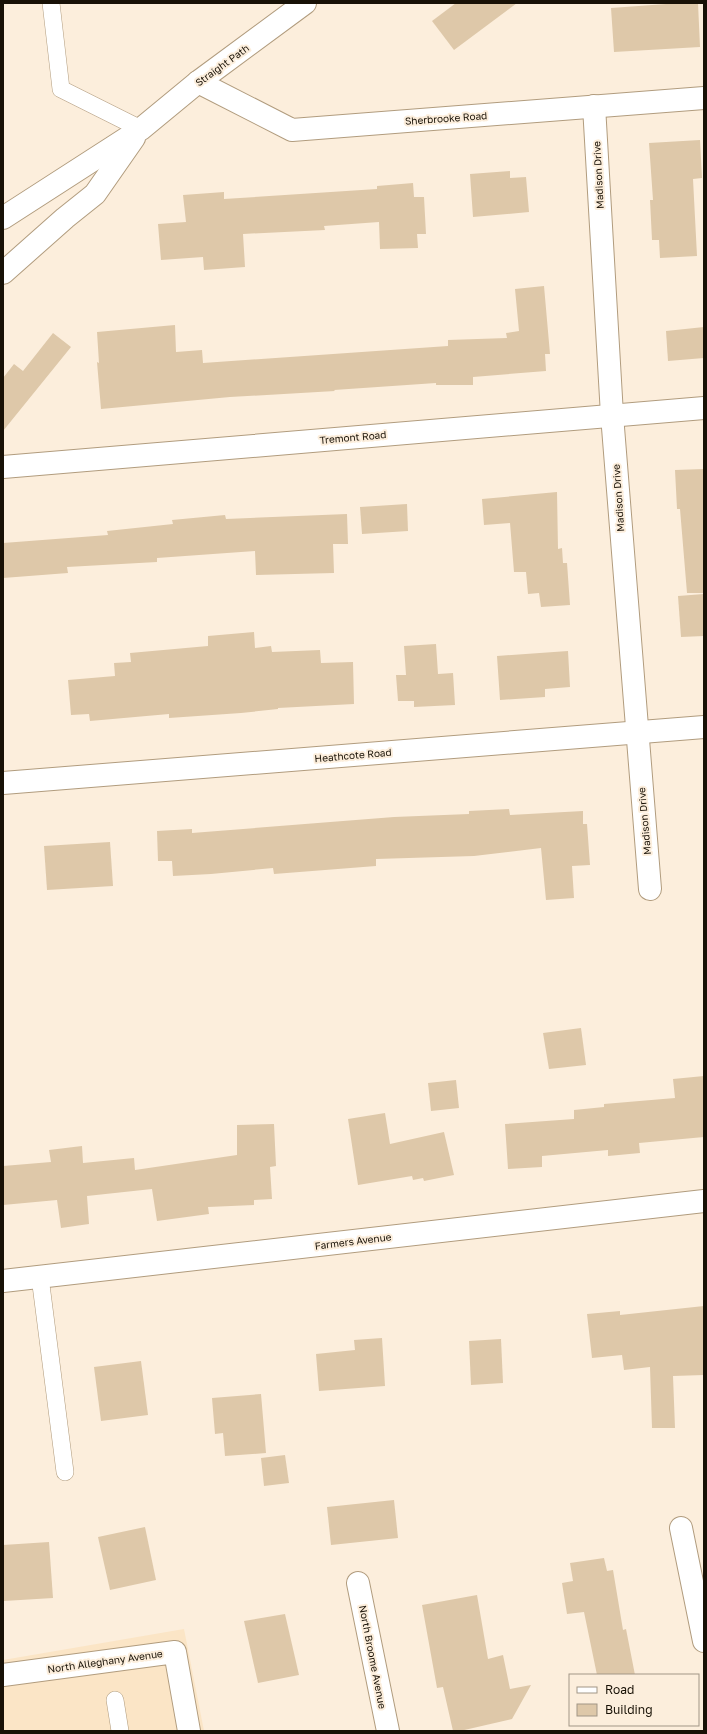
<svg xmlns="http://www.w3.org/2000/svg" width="707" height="1734" viewBox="0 0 707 1734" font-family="'Golos Text',sans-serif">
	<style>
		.built { fill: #fbe5c6 }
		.building { fill: #dec8a9 }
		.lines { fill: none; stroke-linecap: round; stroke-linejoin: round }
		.service-casing { stroke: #b19c7e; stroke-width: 18 }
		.minor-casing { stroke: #b19c7e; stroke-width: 24 }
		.secondary-casing { stroke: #b19c7e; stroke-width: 24 }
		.service { stroke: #fff; stroke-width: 17 }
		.minor { stroke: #fff; stroke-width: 22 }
		.secondary { stroke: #fff; stroke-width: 22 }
		.labels { text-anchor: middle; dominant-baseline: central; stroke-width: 4; stroke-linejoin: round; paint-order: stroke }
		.street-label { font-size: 10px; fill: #181106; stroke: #fceedc }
	</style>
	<rect width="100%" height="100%" fill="#fceedc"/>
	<path class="built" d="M 184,1629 L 204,1731 L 3,1731 L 3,1660 Z"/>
	<g class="building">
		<path d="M 456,3 L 517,3 L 454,50 L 432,21 Z"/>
		<path d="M 666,3 L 698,3 L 700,47 L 614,52 L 611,8 L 666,4 Z"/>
		<path d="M 700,140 L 702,178 L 693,179 L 697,256 L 660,258 L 659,240 L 652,240 L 650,200 L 653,200 L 649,143 Z"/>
		<path d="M 510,171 L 510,178 L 526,177 L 529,212 L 473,217 L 470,174 Z"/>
		<path d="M 413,183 L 414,197 L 424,197 L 426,234 L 417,234 L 418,248 L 380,249 L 379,222 L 324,226 L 325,230 L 243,234 L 245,267 L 204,270 L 203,257 L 161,260 L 158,224 L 186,222 L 183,195 L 224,192 L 224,199 L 377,189 L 377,186 Z"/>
		<path d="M 544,286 L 550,354 L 545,354 L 546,371 L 473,377 L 473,385 L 436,385 L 436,383 L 334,390 L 335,391 L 230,397 L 101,409 L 97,362 L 99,363 L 97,332 L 175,325 L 176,352 L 202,350 L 203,363 L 448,346 L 448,340 L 507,338 L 506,333 L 519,331 L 515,289 Z"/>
		<path d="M 704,327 L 704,358 L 668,361 L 666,331 Z"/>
		<path d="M 53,333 L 71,347 L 3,431 L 3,378 L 14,364 L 23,371 Z"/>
		<path d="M 704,469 L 704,593 L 687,593 L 680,509 L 677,509 L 675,470 Z"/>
		<path d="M 557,492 L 558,549 L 562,548 L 563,563 L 567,563 L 570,605 L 541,607 L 539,593 L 528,594 L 526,572 L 514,572 L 510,523 L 484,525 L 482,499 Z"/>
		<path d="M 407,504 L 408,531 L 362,534 L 360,507 Z"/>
		<path d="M 347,514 L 348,544 L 333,544 L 334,573 L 256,575 L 255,551 L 157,558 L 157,562 L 67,567 L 68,573 L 3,578 L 3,543 L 108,535 L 107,531 L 173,524 L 172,520 L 225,515 L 226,519 Z"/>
		<path d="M 704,594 L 704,636 L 681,637 L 678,596 Z"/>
		<path d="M 254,632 L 255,648 L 271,646 L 272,652 L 320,650 L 321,663 L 353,662 L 354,704 L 278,708 L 278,709 L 241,713 L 169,718 L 169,714 L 90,721 L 89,714 L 71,715 L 68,680 L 115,676 L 114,663 L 131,662 L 130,653 L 208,646 L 208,636 Z"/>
		<path d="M 436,644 L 438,674 L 453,673 L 455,705 L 414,707 L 414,701 L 398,701 L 396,675 L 406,675 L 404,646 Z"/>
		<path d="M 568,651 L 570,687 L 545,689 L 545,697 L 500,700 L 497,656 Z"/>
		<path d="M 509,809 L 510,815 L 583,811 L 583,824 L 587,824 L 590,865 L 572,866 L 574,898 L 546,900 L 541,848 L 474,856 L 376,859 L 376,866 L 274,874 L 273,868 L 211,874 L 173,876 L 172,861 L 158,861 L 157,831 L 192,829 L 192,833 L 394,817 L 469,814 L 469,811 Z"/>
		<path d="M 110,842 L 113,886 L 47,890 L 44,846 Z"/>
		<path d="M 581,1028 L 586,1065 L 549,1069 L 543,1033 Z"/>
		<path d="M 704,1076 L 704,1137 L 639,1143 L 640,1153 L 608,1156 L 608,1150 L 542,1156 L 542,1167 L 508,1169 L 505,1124 L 574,1119 L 574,1110 L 604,1107 L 604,1104 L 675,1098 L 673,1079 Z"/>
		<path d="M 456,1080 L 459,1108 L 431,1111 L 428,1083 Z"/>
		<path d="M 385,1113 L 390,1144 L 444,1132 L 454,1175 L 424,1181 L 423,1178 L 413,1180 L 412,1176 L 358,1185 L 348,1119 Z"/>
		<path d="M 274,1124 L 276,1166 L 270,1167 L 272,1199 L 254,1200 L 254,1205 L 208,1207 L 209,1214 L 157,1221 L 152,1189 L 87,1196 L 89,1224 L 61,1228 L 57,1200 L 3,1205 L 3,1166 L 51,1162 L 49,1150 L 82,1146 L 83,1163 L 134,1158 L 135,1170 L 237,1155 L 237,1125 Z"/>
		<path d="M 704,1306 L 704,1375 L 673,1376 L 675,1428 L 652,1428 L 650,1367 L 624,1370 L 622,1355 L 592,1358 L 587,1314 L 620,1311 L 620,1315 Z"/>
		<path d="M 382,1338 L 385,1386 L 319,1391 L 316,1354 L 355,1350 L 354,1340 Z"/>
		<path d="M 501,1339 L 503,1383 L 471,1385 L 469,1341 Z"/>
		<path d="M 141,1361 L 148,1415 L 101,1421 L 94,1367 Z"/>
		<path d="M 261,1394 L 266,1453 L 225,1456 L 223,1433 L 215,1434 L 212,1398 Z"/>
		<path d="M 285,1455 L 289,1483 L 264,1486 L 261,1458 Z"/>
		<path d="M 394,1500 L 398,1538 L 331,1545 L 327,1507 Z"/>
		<path d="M 145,1527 L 156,1580 L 110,1590 L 98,1537 Z"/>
		<path d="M 49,1542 L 53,1598 L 4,1601 L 3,1545 Z"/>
		<path d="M 604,1558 L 607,1571 L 613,1570 L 623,1630 L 626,1629 L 635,1675 L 597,1675 L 584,1612 L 567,1614 L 562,1583 L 573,1581 L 570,1563 Z"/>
		<path d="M 477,1595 L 488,1659 L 503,1655 L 510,1689 L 531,1685 L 512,1719 L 460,1731 L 453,1731 L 443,1687 L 437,1688 L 422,1605 Z"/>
		<path d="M 285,1614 L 299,1675 L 258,1683 L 244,1621 Z"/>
	</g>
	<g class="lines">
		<g class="service-casing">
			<g id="service">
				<path d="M 51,3 L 61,89 L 141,129"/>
				<path d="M 40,1277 L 65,1472"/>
				<path d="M 115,1700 L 120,1731"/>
			</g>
		</g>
		<g class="minor-casing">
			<g id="minor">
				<path d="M 198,82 L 292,130 L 704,98"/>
				<path d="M 594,106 L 612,415 L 650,889"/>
				<path d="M 3,467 L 704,408"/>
				<path d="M 3,783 L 704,727"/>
				<path d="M 3,1281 L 704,1201"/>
				<path d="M 681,1528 L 704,1641"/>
				<path d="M 358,1583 L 388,1731"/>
				<path d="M 3,1675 L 175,1652 L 189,1731"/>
			</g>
		</g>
		<g class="secondary-casing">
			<g id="secondary">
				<path d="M 3,218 L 141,129 L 198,82 L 305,3"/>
				<path d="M 3,273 L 65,218 L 95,194 L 134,138"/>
			</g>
		</g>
		<use href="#service" class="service"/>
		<use href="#minor" class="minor"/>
		<use href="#secondary" class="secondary"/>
	</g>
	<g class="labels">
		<g class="street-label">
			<text transform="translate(222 65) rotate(-36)">Straight Path</text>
			<text transform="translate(446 118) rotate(-4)">Sherbrooke Road</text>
			<text transform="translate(598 175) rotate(-93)">Madison Drive</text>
			<text transform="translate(353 437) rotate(-5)">Tremont Road</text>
			<text transform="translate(618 498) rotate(-94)">Madison Drive</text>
			<text transform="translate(353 755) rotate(-5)">Heathcote Road</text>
			<text transform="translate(644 821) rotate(-95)">Madison Drive</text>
			<text transform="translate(353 1241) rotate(-7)">Farmers Avenue</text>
			<text transform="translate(373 1657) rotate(79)">North Broome Avenue</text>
			<text transform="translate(105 1661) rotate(-8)">North Alleghany Avenue</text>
		</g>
	</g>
	<rect width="707" height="1734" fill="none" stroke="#181106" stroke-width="8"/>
	<rect x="569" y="1674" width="130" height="52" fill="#fceedc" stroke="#a19686"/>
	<rect x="577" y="1687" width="20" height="6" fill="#ffffff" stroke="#a19686"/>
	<text x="605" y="1694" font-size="12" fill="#181106">Road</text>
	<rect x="577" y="1704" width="20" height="12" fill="#dec8a9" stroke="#a19686"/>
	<text x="605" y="1714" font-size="12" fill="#181106">Building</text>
</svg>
